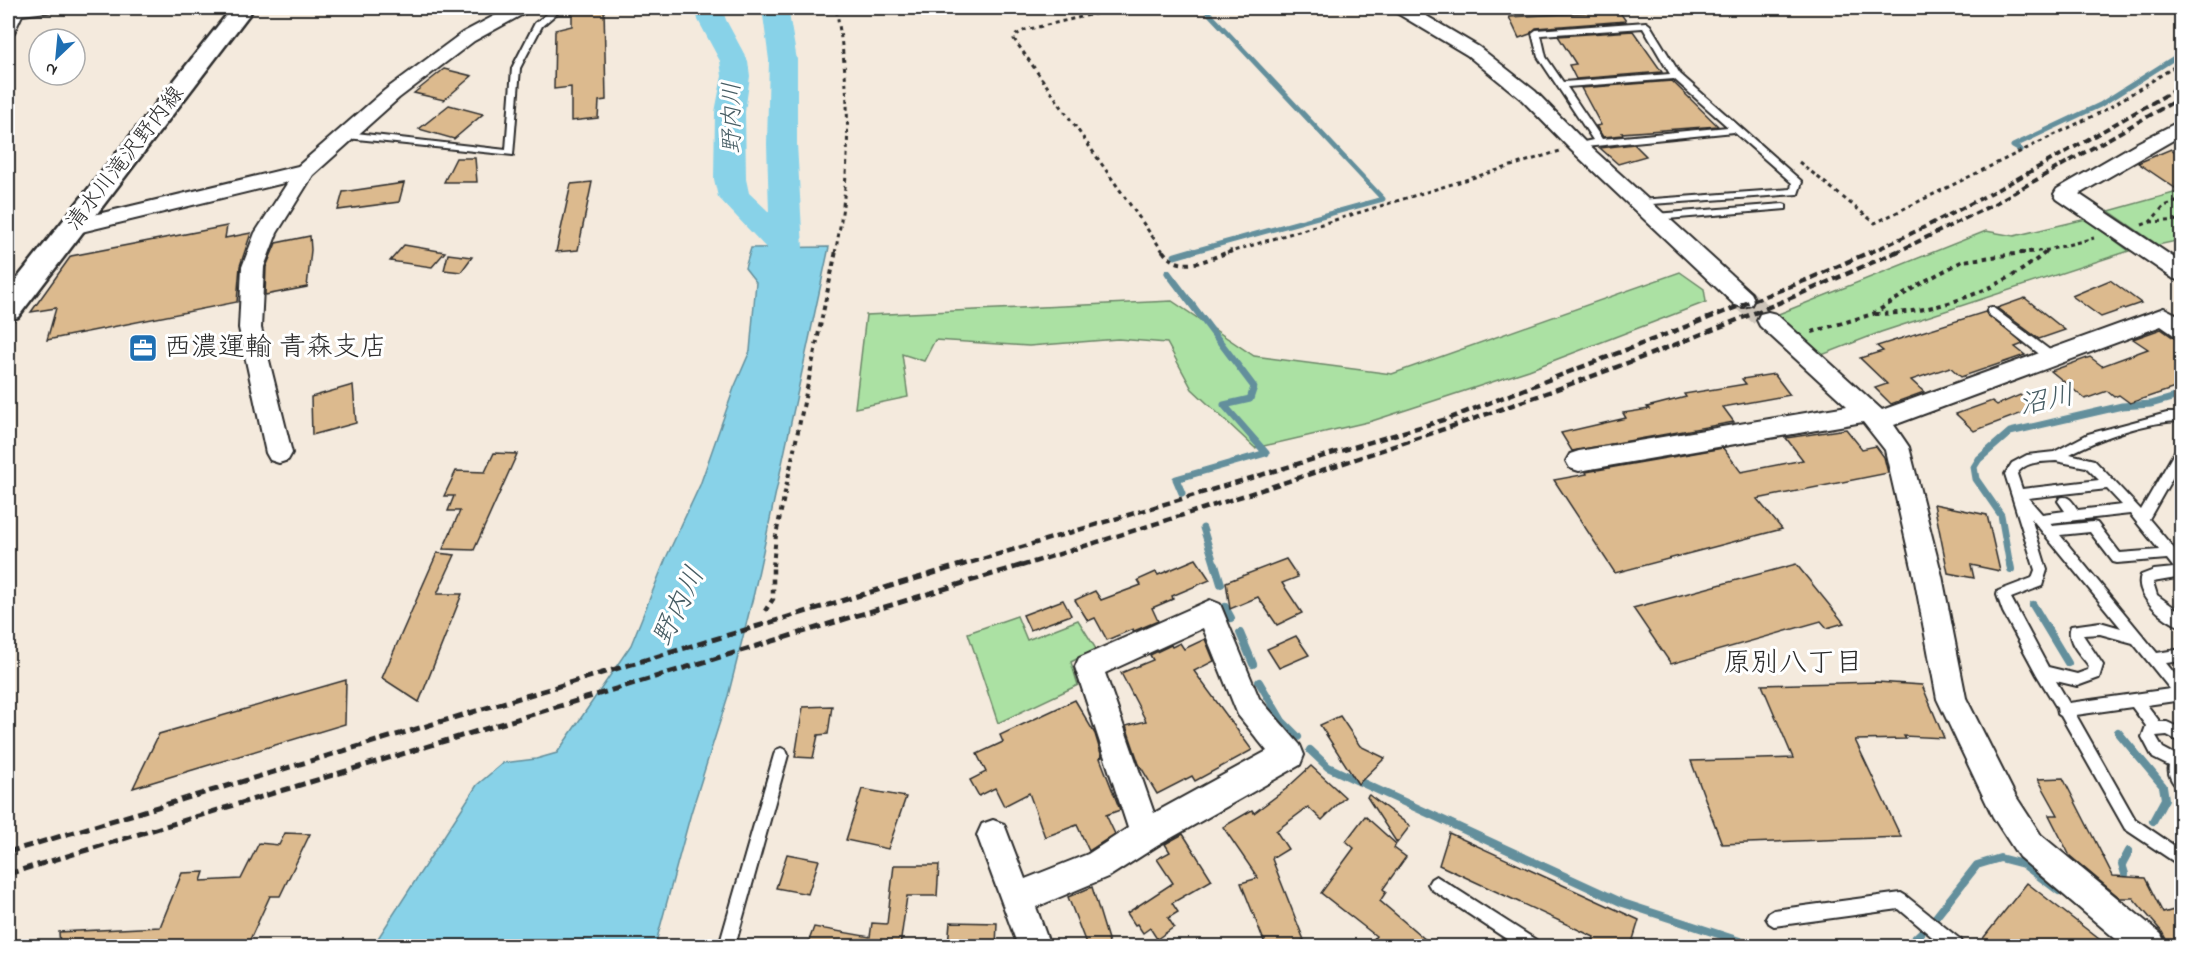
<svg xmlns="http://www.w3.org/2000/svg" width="2189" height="954" viewBox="0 0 2189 954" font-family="'Indie Flower','Klee One',sans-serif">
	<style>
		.green { fill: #abe1a3; stroke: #6b8667; stroke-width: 1.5 }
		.water { fill: #88d2e8; stroke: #638f9c; stroke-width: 1.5 }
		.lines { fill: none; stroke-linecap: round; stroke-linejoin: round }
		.stream-far2 { stroke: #638f9c; stroke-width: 5 }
		.stream-far1 { stroke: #638f9c; stroke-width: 7 }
		.stream { stroke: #638f9c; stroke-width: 8 }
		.river { fill: #88d2e8; fill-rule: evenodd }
		.building { fill: #dcba8e; stroke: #2b2b2b; stroke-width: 1.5 }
		.street-tunnel { stroke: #ccc4b9; stroke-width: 24; stroke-dasharray: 24 12; stroke-linecap: butt }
		.lane-casing { stroke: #2b2b2b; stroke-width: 4 }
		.street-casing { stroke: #2b2b2b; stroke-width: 4 }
		.secondary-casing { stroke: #2b2b2b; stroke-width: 5 }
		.path-far2 { stroke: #2b2b2b; stroke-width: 3; stroke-dasharray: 4 4; stroke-linecap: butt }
		.path-far1 { stroke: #2b2b2b; stroke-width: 4; stroke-dasharray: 4.5 4.5; stroke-linecap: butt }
		.path { stroke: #2b2b2b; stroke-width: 4.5; stroke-dasharray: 5 5; stroke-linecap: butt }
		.lane { fill: #fff; fill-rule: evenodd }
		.street { fill: #fff; fill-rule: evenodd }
		.secondary { fill: #fff; fill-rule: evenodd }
		.rail-far2 { stroke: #2b2b2b; stroke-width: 4; stroke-dasharray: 7 4; stroke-linecap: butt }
		.rail-far1 { stroke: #2b2b2b; stroke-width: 4.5; stroke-dasharray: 8 4.5; stroke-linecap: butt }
		.rail { stroke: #2b2b2b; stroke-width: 5; stroke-dasharray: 10 5; stroke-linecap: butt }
		.labels { text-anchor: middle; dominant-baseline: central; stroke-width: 6; stroke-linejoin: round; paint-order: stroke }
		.far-street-label { font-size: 22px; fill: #2b2b2b; stroke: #fff }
		.far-water-label { font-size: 24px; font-style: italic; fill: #475d64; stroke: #fff }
		.poi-label { font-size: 27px; fill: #2b2b2b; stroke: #fff; text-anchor: start }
		.water-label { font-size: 28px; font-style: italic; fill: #475d64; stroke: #fff }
		.neighbourhood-label { font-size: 28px; fill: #2b2b2b; stroke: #fff }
	</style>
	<rect width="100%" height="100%" fill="#f4eadd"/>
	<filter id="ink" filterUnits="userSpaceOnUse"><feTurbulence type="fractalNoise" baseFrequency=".0167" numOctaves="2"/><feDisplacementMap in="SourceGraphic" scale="12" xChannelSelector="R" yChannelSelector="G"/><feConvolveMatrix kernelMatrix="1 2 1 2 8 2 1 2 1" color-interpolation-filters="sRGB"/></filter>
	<g filter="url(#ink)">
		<g class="green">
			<path d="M 2181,191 L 2181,240 L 2158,245 L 2109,211 Z"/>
			<path d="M 2086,219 L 2129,251 L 1881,332 L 1822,355 L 1776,315 L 1986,231 L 2014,236 Z"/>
			<path d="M 1680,272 L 1704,289 L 1706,302 L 1529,370 L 1372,421 L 1255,448 L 1192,389 L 1167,343 L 1118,339 L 1029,346 L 935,340 L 924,361 L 902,354 L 908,397 L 855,408 L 866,315 L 1172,301 L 1254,356 L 1392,374 Z"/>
			<path d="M 1017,616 L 1027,640 L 1078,620 L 1096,649 L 1071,662 L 1078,685 L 998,723 L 968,633 Z"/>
		</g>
		<path class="water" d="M 829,247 L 754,593 L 728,696 L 691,813 L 655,946 L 373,946 L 477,785 L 503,763 L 536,759 L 557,753 L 631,645 L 666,558 L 700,485 L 734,388 L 750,351 L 756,282 L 745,268 L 751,248 Z"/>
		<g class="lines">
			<g class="stream-far2">
				<path d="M 2020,150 L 2013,146 L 2100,105 L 2182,53"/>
				<path d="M 1187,253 L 1383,199 L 1204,8"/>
			</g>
			<g class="stream-far1">
				<path d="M 1175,256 L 1192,251"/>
				<path d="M 1168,273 L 1254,387 L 1250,399 L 1224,405 L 1266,453 L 1176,479 L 1182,493"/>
				<path d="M 1203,528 L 1215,566"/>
				<path d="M 2010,566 L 2001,515 L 1976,479 L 1974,467 L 1979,459 L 2010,432 L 2122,406 L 2151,404 L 2182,395"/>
			</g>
			<g class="stream">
				<path d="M 1215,564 L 1221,584"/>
				<path d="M 2010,564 L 2011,569"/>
				<path d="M 2033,605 L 2068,663"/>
				<path d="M 1225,607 L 1231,618"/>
				<path d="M 1240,633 L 1253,664"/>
				<path d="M 1259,682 L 1282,721 L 1298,737"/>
				<path d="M 2118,732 L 2163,786 L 2165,799 L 2153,821"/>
				<path d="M 1310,750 L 1328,767 L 1623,903 L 1755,946"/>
				<path d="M 2125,874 L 2122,864 L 2129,851"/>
				<path d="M 1936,917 L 1977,865 L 2000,858 L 2023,864 L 2059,891"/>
				<path d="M 1907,946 L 1924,930"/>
			</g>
			<path class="river" d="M 696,8 L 722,8 L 726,20 L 748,61 L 750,76 L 745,112 L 746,179 L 749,193 L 769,212 L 767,144 L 769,60 L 762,8 L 788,8 L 797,60 L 797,144 L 803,248 L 811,288 L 809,301 L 804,309 L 792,313 L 780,309 L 775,301 L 777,288 L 770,252 L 718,197 L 714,179 L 715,112 L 722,76 L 720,61 L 698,20 Z"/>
		</g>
		<g class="building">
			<path d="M 572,8 L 604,8 L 606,100 L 599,101 L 598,118 L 571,121 L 571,87 L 554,89 L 555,30 L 572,26 Z"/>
			<path d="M 1619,11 L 1626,21 L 1536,28 L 1530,34 L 1519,38 L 1509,17 Z"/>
			<path d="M 1633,31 L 1662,72 L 1576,79 L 1569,65 L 1576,64 L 1558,36 Z"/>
			<path d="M 444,69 L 472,76 L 444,100 L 414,93 Z"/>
			<path d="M 1672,81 L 1718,126 L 1622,133 L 1623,135 L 1603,137 L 1596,126 L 1601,125 L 1581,88 Z"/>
			<path d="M 449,105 L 483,114 L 454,139 L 419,129 Z"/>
			<path d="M 1634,144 L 1646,156 L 1618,164 L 1600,148 Z"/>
			<path d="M 2171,149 L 2181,156 L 2181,192 L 2138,163 Z"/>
			<path d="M 456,158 L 475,158 L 477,182 L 444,182 Z"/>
			<path d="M 592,182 L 578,250 L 556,252 L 571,184 Z"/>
			<path d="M 404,183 L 399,202 L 338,210 L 343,192 Z"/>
			<path d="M 227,226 L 225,238 L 251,233 L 240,266 L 237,302 L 47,340 L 56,308 L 31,312 L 71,256 Z"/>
			<path d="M 310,236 L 311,250 L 307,287 L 265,295 L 266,267 L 276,243 Z"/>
			<path d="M 404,245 L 445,252 L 432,267 L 390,261 Z"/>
			<path d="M 448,254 L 472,257 L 461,272 L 444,270 Z"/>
			<path d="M 2110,280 L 2141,303 L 2101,317 L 2072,296 Z"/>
			<path d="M 2025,298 L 2065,330 L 2039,339 L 1997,308 Z"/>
			<path d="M 1985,312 L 2023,344 L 2015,347 L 2025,355 L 1961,377 L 1950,367 L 1911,380 L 1924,392 L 1891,404 L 1875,388 L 1887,384 L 1860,358 L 1883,351 L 1877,346 Z"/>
			<path d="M 2161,329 L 2181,343 L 2181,386 L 2130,403 L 2119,395 L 2114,397 L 2107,391 L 2085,399 L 2051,371 L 2090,357 L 2102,366 L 2148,349 L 2133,339 Z"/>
			<path d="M 1774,374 L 1790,395 L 1723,407 L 1734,422 L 1572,451 L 1561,433 L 1626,418 L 1623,413 L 1649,409 L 1647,407 L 1686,397 L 1684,394 L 1746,384 L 1742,379 Z"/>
			<path d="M 353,385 L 356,423 L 312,435 L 311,397 Z"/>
			<path d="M 2020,395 L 2036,408 L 1974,431 L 1956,414 L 1992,401 L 1997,405 Z"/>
			<path d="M 1846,429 L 1862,449 L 1876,446 L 1884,457 L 1888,473 L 1757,499 L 1782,529 L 1615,573 L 1554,480 L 1587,474 L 1586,472 L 1723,448 L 1741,472 L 1803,460 L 1786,438 Z"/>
			<path d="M 494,453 L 517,454 L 474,550 L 443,549 L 460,511 L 448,511 L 454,496 L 444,496 L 456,471 L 485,472 Z"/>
			<path d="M 1934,504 L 1987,515 L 2000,571 L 1971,565 L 1974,578 L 1948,573 Z"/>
			<path d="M 437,553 L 455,555 L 437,594 L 462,594 L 419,702 L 382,678 Z"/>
			<path d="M 1196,559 L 1210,580 L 1172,596 L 1173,599 L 1152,608 L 1158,621 L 1134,631 L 1133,629 L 1107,640 L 1095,618 L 1088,621 L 1075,600 L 1095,591 L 1101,600 L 1141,585 L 1138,580 L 1156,572 L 1158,575 Z"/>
			<path d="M 1286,559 L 1298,577 L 1282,583 L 1302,613 L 1277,625 L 1258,597 L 1230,609 L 1226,582 Z"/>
			<path d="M 1796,564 L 1844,623 L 1827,628 L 1821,621 L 1671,664 L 1633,608 Z"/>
			<path d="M 1063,600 L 1071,615 L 1030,630 L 1023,615 Z"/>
			<path d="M 1296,636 L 1309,655 L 1279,668 L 1267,649 Z"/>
			<path d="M 1205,639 L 1214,661 L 1194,671 L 1252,750 L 1195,781 L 1192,776 L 1157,794 L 1139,764 L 1126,726 L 1146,721 L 1121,673 L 1153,660 L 1150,655 L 1171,645 L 1172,647 L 1180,643 L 1184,649 Z"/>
			<path d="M 346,680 L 345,724 L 133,788 L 159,734 Z"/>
			<path d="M 1877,682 L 1922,685 L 1944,738 L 1904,736 L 1906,739 L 1855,740 L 1901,837 L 1722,844 L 1691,761 L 1793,758 L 1762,685 Z"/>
			<path d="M 1075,700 L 1095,734 L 1102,757 L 1100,758 L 1120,810 L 1106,815 L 1115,834 L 1089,851 L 1077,825 L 1045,837 L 1029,793 L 1004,806 L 995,788 L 979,796 L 970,780 L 986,772 L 977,754 L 1003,742 L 1000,735 Z"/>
			<path d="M 832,706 L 828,734 L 818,735 L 813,758 L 795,757 L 803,707 Z"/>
			<path d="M 1340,716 L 1360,746 L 1385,758 L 1358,784 L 1320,725 Z"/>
			<path d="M 1311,766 L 1345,797 L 1322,820 L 1308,807 L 1276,831 L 1288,849 L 1275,857 L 1273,856 L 1272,859 L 1304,940 L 1283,946 L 1266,946 L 1241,883 L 1258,878 L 1223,827 L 1252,810 L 1254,813 L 1286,789 Z"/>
			<path d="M 2063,778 L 2113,876 L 2145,878 L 2163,913 L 2181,908 L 2181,939 L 2168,943 L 2162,932 L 2133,898 L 2120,898 L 2070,856 L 2049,815 L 2058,815 L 2038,779 Z"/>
			<path d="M 862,789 L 906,797 L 888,849 L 846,840 Z"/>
			<path d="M 1369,795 L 1410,826 L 1397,843 L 1367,797 Z"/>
			<path d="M 1365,816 L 1396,844 L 1394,848 L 1406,857 L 1383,889 L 1386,892 L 1380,901 L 1433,946 L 1368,946 L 1376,936 L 1321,893 L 1354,848 L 1346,841 Z"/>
			<path d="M 285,833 L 310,834 L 280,896 L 270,896 L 247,946 L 60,946 L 59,932 L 160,927 L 182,873 L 204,872 L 201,881 L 241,879 L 259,843 L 279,845 Z"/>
			<path d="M 1449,833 L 1639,920 L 1631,946 L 1591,946 L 1594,937 L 1439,865 Z"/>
			<path d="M 1183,834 L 1212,880 L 1172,903 L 1178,912 L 1168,918 L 1174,927 L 1157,939 L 1150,928 L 1143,933 L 1137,924 L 1135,925 L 1127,913 L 1173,883 L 1157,859 L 1170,852 L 1165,844 Z"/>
			<path d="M 787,854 L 819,860 L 808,894 L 776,888 Z"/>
			<path d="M 894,865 L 939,865 L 937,896 L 907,896 L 900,946 L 807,946 L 814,927 L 870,937 L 872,923 L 887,924 Z"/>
			<path d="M 2027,883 L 2108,946 L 1977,946 Z"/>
			<path d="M 1092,887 L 1110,946 L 1087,946 L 1068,897 Z"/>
			<path d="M 950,922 L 997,923 L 996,946 L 948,946 Z"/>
		</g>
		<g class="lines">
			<path class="street-tunnel" d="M 1743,299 L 1768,320"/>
			<g class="lane-casing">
				<g id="lane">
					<path d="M 45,8 L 67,8 L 63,10 L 22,15 L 12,37 L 8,39 L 8,29 L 16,11 Z"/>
					<path d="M 555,8 L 563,8 L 542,26 L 520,68 L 513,155 L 347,138 L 342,135 L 347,132 L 506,150 L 512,68 L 535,23 Z"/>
					<path d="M 1646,22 L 1650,25 L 1680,74 L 1800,180 L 1802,182 L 1798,194 L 1637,205 L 1637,201 L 1640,200 L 1791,189 L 1792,183 L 1734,132 L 1575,148 L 1575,144 L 1593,140 L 1538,57 L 1532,33 L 1536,30 ZM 1643,28 L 1670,74 L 1563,82 L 1546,57 L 1541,35 ZM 1674,79 L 1728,127 L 1602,139 L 1567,87 Z"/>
					<path d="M 1783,204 L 1786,205 L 1786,209 L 1655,220 L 1650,217 L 1655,214 Z"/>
					<path d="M 1992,307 L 2055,354 L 2057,357 L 2055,360 L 2047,360 L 1988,314 L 1987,311 L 1988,308 Z"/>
					<path d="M 2167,413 L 2182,413 L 2182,421 C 2147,421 2100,438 2070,454 L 2094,460 L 2141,510 L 2178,446 L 2182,445 L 2182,461 L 2149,519 L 2182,558 L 2182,577 L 2153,582 L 2157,595 L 2182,613 L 2182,627 C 2165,621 2133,596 2141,575 L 2154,570 L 2174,568 L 2167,559 L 2117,563 L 2113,562 L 2090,532 L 2060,535 L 2157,653 L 2182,649 L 2182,661 L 2166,663 L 2182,683 L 2182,700 L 2147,705 L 2160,722 L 2167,722 L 2182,729 L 2182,743 L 2167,735 L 2156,736 L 2163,748 L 2178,756 L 2182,755 L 2182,790 C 2173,786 2167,775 2169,766 L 2153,758 L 2142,737 L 2146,726 L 2132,707 L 2076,715 L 2135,819 L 2182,851 L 2182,867 L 2125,829 L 2061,716 L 2058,714 L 2057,708 L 2037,675 L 2003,612 L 1997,595 L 1998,591 L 2032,578 L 2035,570 L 2005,474 L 2012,463 L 2027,455 L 2054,452 L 2088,434 ZM 2056,461 L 2086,467 L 2099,480 L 2022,489 L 2017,474 C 2025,461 2042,462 2056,461 ZM 2107,489 L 2122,505 L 2078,510 C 2073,503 2069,494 2060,498 L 2058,501 L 2065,511 L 2042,514 L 2028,498 ZM 2130,514 L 2159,550 L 2120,553 L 2097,523 L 2093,522 L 2052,526 L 2050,523 ZM 2031,518 L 2121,628 L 2100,622 L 2071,626 C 2065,641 2081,655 2089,666 L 2088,670 L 2077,674 L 2048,667 L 2011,598 L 2042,586 L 2047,570 ZM 2100,634 L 2133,643 L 2170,689 L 2069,703 L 2056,681 L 2077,686 L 2099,678 L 2103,665 L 2083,635 Z"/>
					<path d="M 781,748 L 786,750 L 788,755 L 735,946 L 719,946 L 774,755 L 776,750 Z"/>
					<path d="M 1436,876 L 1536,940 L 1538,946 L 1517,946 L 1431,889 L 1428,884 L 1431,879 Z"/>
					<path d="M 1901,893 L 1906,896 L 1961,940 L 1963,946 L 1943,946 L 1899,909 L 1774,926 L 1769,923 L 1766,918 L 1769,913 L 1774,910 Z"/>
				</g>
			</g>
			<g class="street-casing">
				<g id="street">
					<path d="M 509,8 L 530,8 L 527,12 L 474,41 L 399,98 L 313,175 L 277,233 L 264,267 L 261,328 L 292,453 L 288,460 L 279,463 L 270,460 L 266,453 L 239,328 L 242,267 L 255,233 L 288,182 L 73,234 L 65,232 L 62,227 L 65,222 L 73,220 L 298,166 L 385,90 L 462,33 Z"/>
					<path d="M 1393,8 L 1413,8 L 1479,47 L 1535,91 L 1585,142 L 1751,293 L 1754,299 L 1751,305 L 1743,307 L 1735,305 L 1571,150 L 1521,99 L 1467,55 L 1395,12 Z"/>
					<path d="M 2182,120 L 2182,135 L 2079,194 L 2182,263 L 2182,281 L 2174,279 L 2057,199 L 2054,194 L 2057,189 L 2135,144 Z"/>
					<path d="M 2164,308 L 2182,317 L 2182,337 L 2174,335 L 2161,326 L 1894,425 L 1909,447 L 1942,576 L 1966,698 L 2015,795 L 2041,835 L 2161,934 L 2166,946 L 2124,946 L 2019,857 L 1993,817 L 1937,699 L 1914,576 L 1885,450 L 1863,422 L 1579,471 L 1570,468 L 1566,461 L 1570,454 L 1579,451 L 1847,406 L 1760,326 L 1757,320 L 1760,314 L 1768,312 L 1776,314 L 1882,410 Z"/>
					<path d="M 1210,600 L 1220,604 L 1259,698 L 1300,745 L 1304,755 L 1300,765 L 1157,846 L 1110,876 L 1036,907 L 1050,946 L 1018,946 L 977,835 L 982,824 L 993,820 L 1004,824 L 1025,879 L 1088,854 L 1128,828 L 1075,667 L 1079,658 ZM 1203,628 L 1238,715 L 1267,751 L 1154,813 L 1105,673 Z"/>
				</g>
			</g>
			<g class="secondary-casing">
				<path id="secondary" d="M 232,8 L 254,8 L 18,317 L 8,320 L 8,290 Z"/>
			</g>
			<g class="path-far2">
				<path d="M 1120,8 L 1025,30 L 1016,35 L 1014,39 L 1164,253"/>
				<path d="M 1799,162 L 1875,223 L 2107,109 L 2182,62"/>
				<path d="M 2150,222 L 2182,220"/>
				<path d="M 2142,225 L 2150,222 L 2164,206 L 2182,200"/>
				<path d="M 835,253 C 852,174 851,87 836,8"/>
				<path d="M 1227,253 L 1560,151"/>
				<path d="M 2021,253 L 2048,250 L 2094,238"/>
				<path d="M 2045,253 L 2047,251"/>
			</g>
			<g class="path-far1">
				<path d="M 1163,251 C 1180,276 1209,258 1232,251"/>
				<path d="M 1875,314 C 1934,314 2002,290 2047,251"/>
				<path d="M 1812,332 L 1873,314 L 1923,282 L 1963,261 L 2036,251"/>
				<path d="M 773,566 L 776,535 L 836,251"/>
			</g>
			<path class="path" d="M 765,611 L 773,599 L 773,564"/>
			<use href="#lane" class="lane"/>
			<use href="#street" class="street"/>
			<use href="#secondary" class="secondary"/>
			<g class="rail-far2">
				<path d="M 1869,253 C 1977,205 2079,144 2182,86"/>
				<path d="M 1895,253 L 1992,205 L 2182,97"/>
			</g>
			<g class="rail-far1">
				<path d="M 959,566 L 1450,418 L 1809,279 L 1872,251"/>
				<path d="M 1021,566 C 1318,473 1614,380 1898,251"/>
			</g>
			<g class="rail">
				<path d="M 8,852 L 964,564"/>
				<path d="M 8,874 L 1026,564"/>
			</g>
		</g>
	</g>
	<defs>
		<g id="office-square" transform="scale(1.5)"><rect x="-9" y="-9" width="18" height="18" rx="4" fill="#1f6fb2" stroke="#fff"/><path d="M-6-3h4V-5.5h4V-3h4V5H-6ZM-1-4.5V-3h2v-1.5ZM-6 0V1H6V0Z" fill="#fff"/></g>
	</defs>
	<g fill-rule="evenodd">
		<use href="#office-square" x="143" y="348"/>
	</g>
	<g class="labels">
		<g class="far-street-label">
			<text transform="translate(126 159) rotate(-52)">清水川滝沢野内線</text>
		</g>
		<g class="far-water-label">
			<text transform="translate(733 118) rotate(-90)">野内川</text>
		</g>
		<g class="poi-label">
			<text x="164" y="348">西濃運輸 青森支店</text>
		</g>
		<g class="water-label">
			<text transform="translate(2047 402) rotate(-12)">沼川</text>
			<text transform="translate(680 607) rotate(-64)">野内川</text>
		</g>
		<g class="neighbourhood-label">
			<text x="1793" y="664">原別八丁目</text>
		</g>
	</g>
	<rect width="2189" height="954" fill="none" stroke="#fff" stroke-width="30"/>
	<rect x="15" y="15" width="2159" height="924" fill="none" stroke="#2b2b2b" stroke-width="2" filter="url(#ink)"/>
	<g transform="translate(57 57) rotate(206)"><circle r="28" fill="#ffffff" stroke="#aaaaaa" stroke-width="1.5"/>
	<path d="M0-4.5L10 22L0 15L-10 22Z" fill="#1f6fb2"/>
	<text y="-9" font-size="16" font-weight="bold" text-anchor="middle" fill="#2b2b2b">N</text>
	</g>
</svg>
